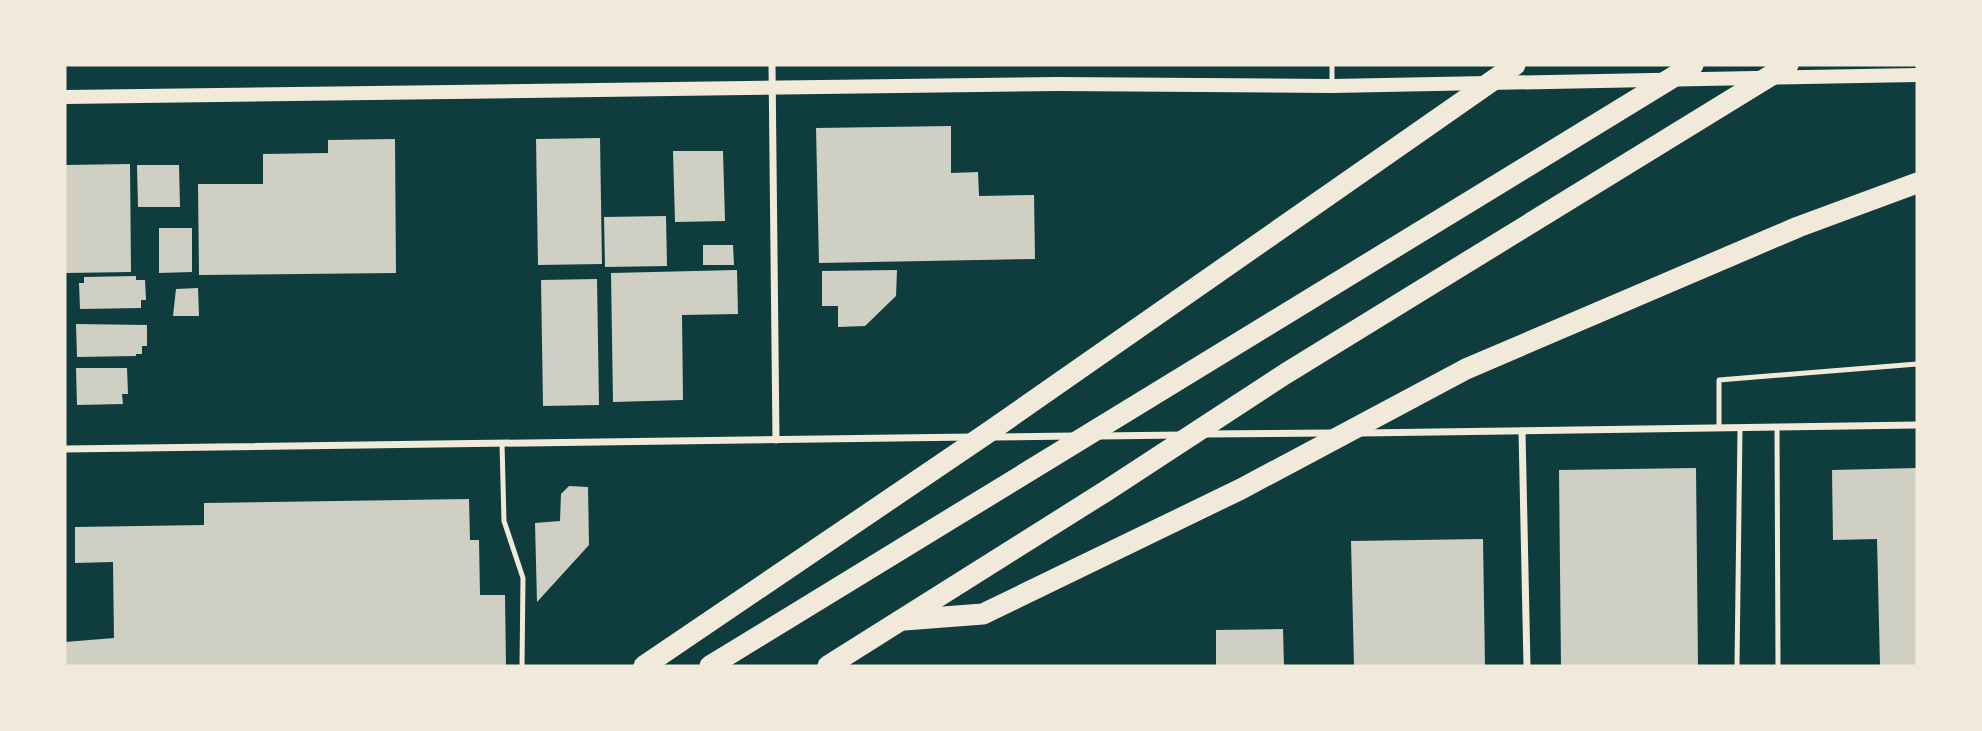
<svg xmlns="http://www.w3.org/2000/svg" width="1982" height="731" viewBox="0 0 1982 731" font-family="Inter,sans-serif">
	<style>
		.building { fill: #cfcfc3 }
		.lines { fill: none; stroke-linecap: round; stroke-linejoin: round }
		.service { stroke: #f1e9da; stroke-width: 5 }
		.minor { stroke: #f1e9da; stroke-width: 7 }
		.secondary { stroke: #f1e9da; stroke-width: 14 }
		.motorway { stroke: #f1e9da; stroke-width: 21 }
	</style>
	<rect width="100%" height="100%" fill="#0f3d3e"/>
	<g class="building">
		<path d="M 951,126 L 951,173 L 978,172 L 979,196 L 1034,195 L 1035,259 L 819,263 L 816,128 Z"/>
		<path d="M 600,138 L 602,264 L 538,265 L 536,139 Z"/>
		<path d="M 395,139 L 396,273 L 199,275 L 198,184 L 263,184 L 263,154 L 328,153 L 328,140 Z"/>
		<path d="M 673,151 L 723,151 L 725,221 L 675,222 Z"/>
		<path d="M 130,164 L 131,272 L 66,273 L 65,165 Z"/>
		<path d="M 137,165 L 179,165 L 180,207 L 138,207 Z"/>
		<path d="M 666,216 L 667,266 L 605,267 L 604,217 Z"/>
		<path d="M 159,228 L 192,228 L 192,272 L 159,273 Z"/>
		<path d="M 703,245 L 733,245 L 734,265 L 703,265 Z"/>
		<path d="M 737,270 L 738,314 L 682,315 L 683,400 L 613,402 L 611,273 Z"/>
		<path d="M 897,270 L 896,296 L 865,326 L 838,327 L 838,306 L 822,306 L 822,271 Z"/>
		<path d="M 136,276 L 136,280 L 145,280 L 146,300 L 141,300 L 141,308 L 80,309 L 79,283 L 84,283 L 84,277 Z"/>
		<path d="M 597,279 L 599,405 L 543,406 L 541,280 Z"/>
		<path d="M 198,288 L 199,316 L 173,316 L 176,289 Z"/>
		<path d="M 76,324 L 147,325 L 147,346 L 142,346 L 142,354 L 136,354 L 136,356 L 77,357 Z"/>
		<path d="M 76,368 L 127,368 L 128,394 L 122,394 L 123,404 L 77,405 Z"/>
		<path d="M 1696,468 L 1698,666 L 1561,666 L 1559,470 Z"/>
		<path d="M 1917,468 L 1917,666 L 1880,666 L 1877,539 L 1833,540 L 1832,470 Z"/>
		<path d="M 569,486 L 588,487 L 589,545 L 537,602 L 535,523 L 560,521 L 561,494 Z"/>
		<path d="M 469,499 L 470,540 L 479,540 L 480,595 L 505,595 L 506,666 L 65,666 L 65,642 L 114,638 L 113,562 L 75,563 L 75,527 L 204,525 L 204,503 Z"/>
		<path d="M 1483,539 L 1485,666 L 1354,666 L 1351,541 Z"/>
		<path d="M 1283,629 L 1284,666 L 1216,666 L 1216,630 Z"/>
	</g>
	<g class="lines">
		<g class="service">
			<path d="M 1332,86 L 1332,65"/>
			<path d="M 1777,427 L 1778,666"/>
			<path d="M 1719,428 L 1719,380 L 1917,364"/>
			<path d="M 502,443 L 504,521 L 523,578 L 522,666"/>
			<path d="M 1737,666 L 1740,428"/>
		</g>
		<g class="minor">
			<path d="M 772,65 L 776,440"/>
			<path d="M 1522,431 L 1527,666"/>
			<path d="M 1362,433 L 1917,425"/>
			<path d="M 1204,434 L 1332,433"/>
			<path d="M 1099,436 L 1182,435"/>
			<path d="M 994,437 L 1073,436"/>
			<path d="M 65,449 L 972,437"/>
		</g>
		<path class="secondary" d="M 65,97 L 1057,84 L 1332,86 L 1917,75"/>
		<g class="motorway">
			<path d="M 904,620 L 983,614 L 1241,489 L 1466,369 L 1798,227 L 1917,183"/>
			<path d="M 644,666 L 986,434 L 1515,65"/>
			<path d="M 710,666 L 1693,65"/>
			<path d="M 828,666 L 1106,491 L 1285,374 L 1788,65"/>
		</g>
	</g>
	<rect width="1982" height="731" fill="none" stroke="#f1e9da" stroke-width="133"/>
</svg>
